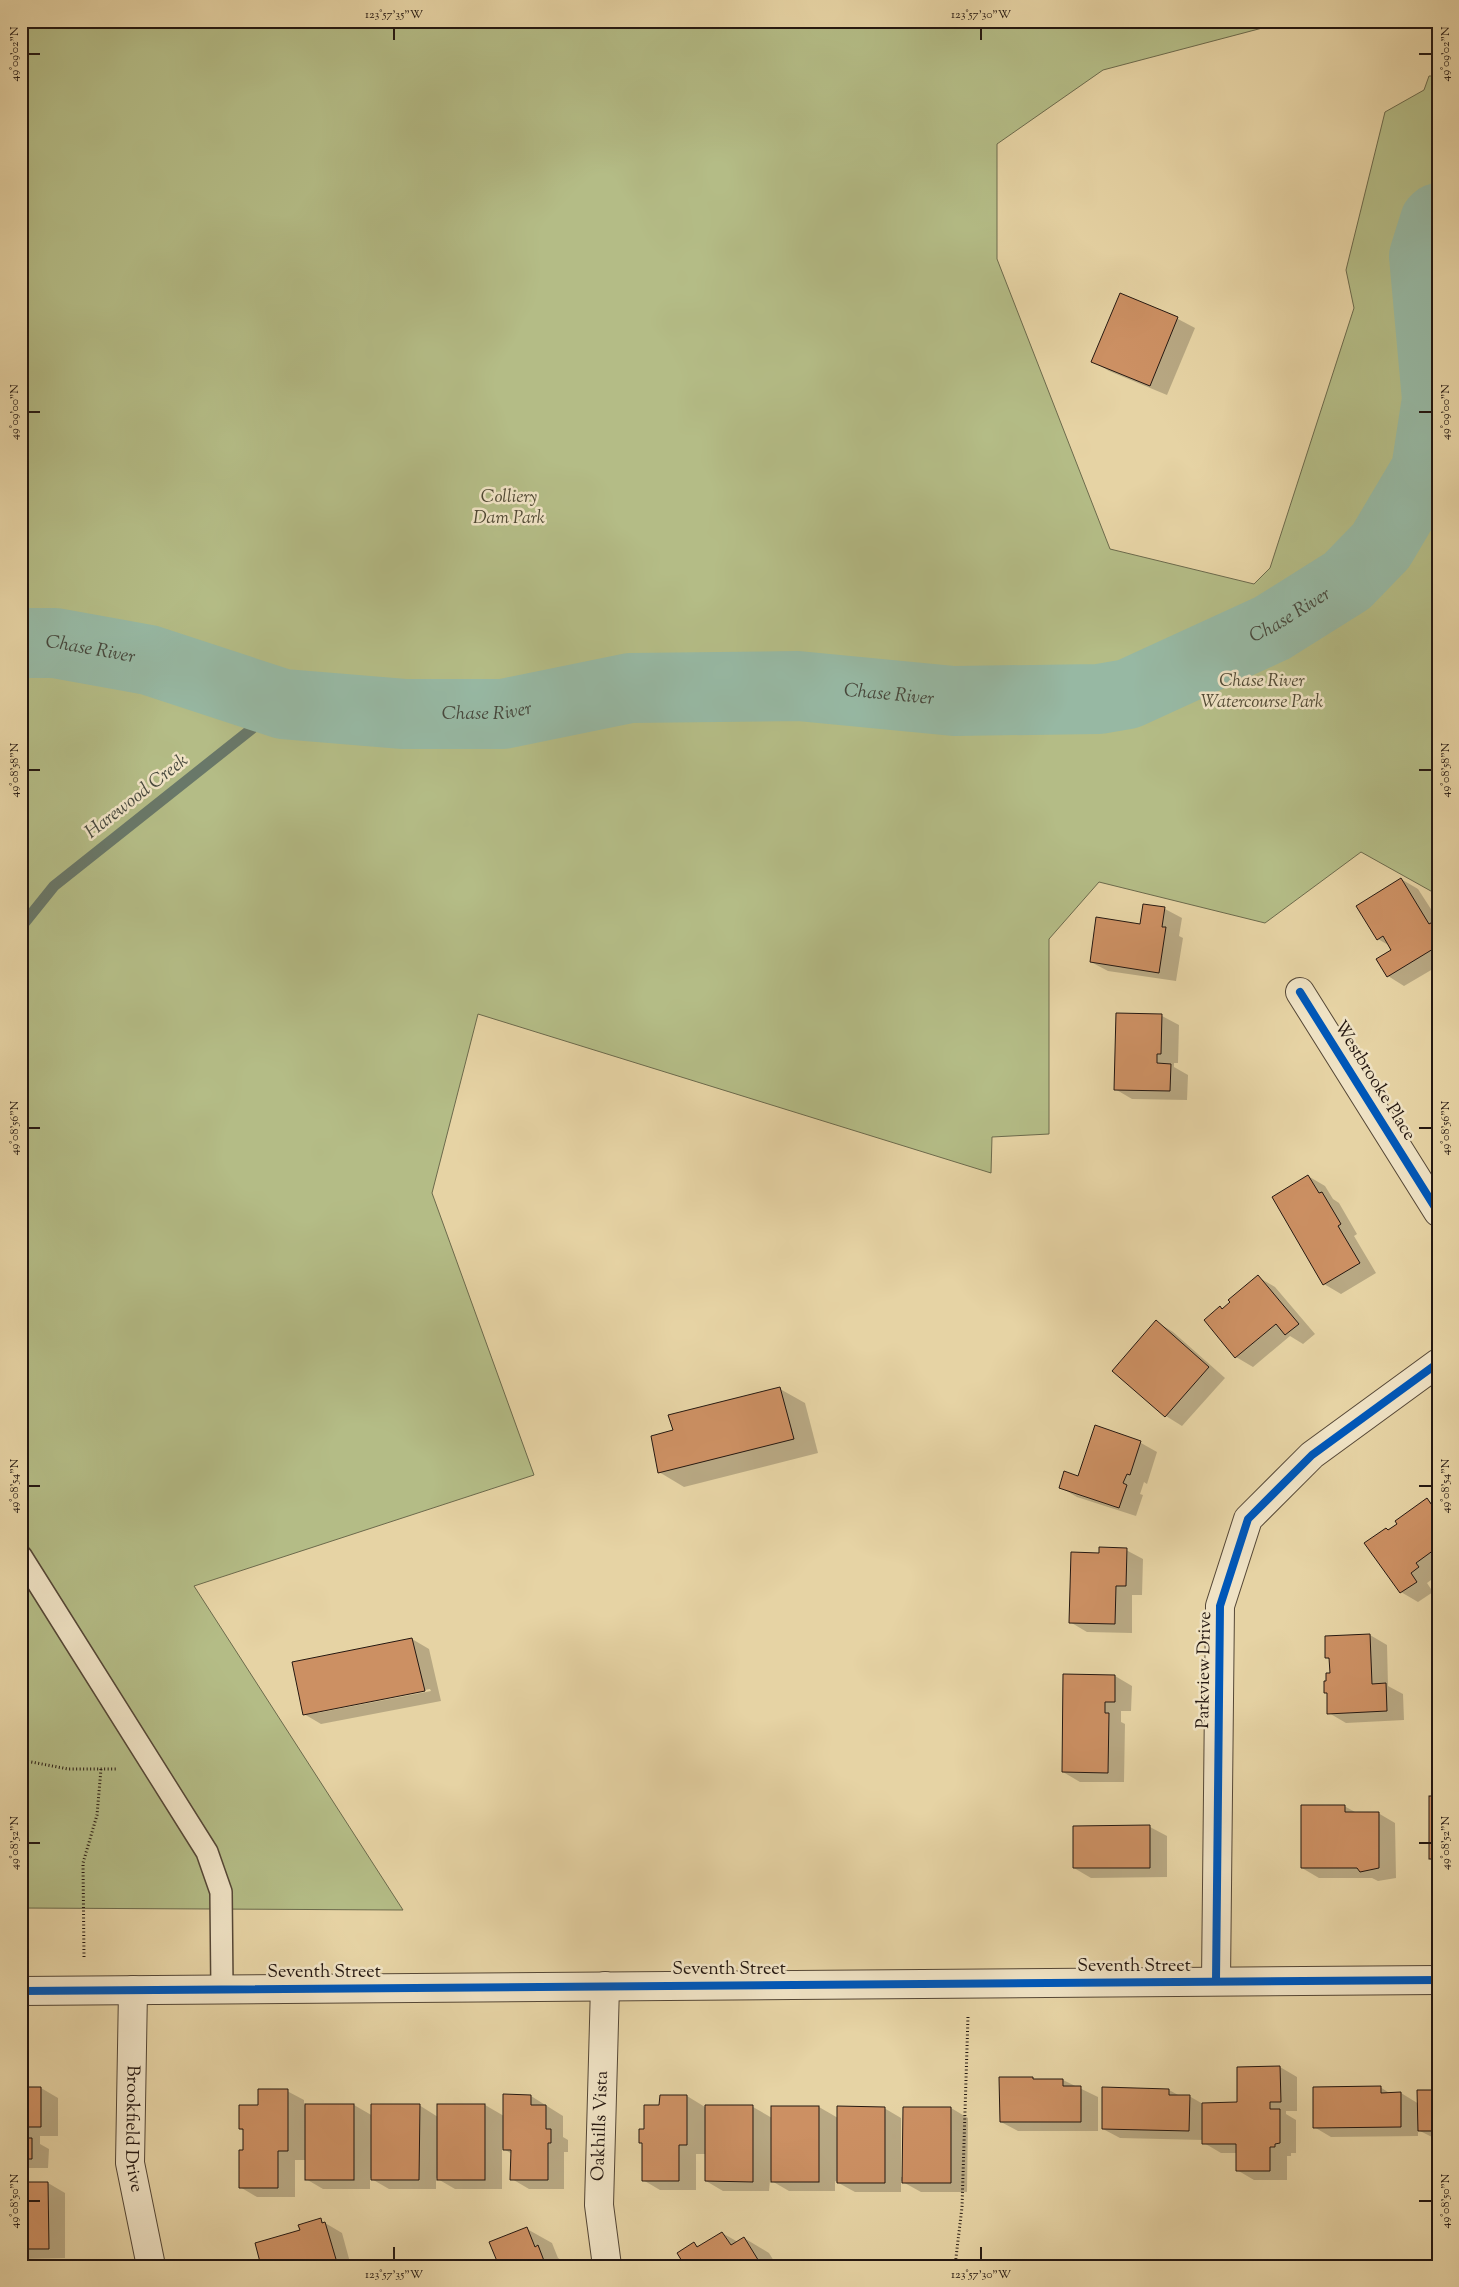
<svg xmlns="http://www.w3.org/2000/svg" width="1459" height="2287" viewBox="0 0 1459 2287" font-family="'Sorts Mill Goudy',serif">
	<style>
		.green { fill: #b4bc86; stroke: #6c6a4c }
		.shadow { fill: #0003; fill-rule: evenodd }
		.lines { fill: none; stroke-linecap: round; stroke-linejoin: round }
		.stream { stroke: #697869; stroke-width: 11 }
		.river { stroke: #97b8a3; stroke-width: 70 }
		.building { fill: #cc9063; stroke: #251811 }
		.service-casing { stroke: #554736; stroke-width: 24 }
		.minor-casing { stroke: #554736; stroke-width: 30 }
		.path { stroke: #251811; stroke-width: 3; stroke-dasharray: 1 2.5; stroke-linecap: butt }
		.service { stroke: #efe2c4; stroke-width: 21 }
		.minor { stroke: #efe2c4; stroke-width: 28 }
		.cycleway-casing { stroke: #efe2c4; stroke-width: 11 }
		.cycleway { stroke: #0057b8; stroke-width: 8 }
		.ticks { fill: none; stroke: #251811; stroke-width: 2 }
		.labels { text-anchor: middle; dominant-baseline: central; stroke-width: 5; stroke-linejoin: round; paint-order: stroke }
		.park-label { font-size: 18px; font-style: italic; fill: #504934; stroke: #efe2c4 }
		.street-label { font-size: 18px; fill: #251811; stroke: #efe2c4 }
		.water-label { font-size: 19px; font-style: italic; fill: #47483d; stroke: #efe2c4 }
		.neatline { fill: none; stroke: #251811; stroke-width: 2 }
		.ticks-label { font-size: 12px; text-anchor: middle; fill: #251811 }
	</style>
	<rect width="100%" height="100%" fill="#e6d3a4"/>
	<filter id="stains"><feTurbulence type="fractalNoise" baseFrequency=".004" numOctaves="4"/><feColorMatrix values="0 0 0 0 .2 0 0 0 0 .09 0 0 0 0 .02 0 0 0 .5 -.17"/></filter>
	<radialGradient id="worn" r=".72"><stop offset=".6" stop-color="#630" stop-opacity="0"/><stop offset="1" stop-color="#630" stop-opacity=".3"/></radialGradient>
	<path class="green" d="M 21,21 L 1289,21 L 1103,70 L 997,144 L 997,259 L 1110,549 L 1254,584 L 1270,568 L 1354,308 L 1346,270 L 1385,112 L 1424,90 L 1429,76 L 1438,76 L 1438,895 L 1361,852 L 1265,923 L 1099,882 L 1049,939 L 1049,1134 L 992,1137 L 991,1173 L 478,1014 L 432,1193 L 534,1475 L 194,1586 L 403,1910 L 21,1908 Z"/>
	<g class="shadow">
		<path d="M 1120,295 L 1178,319 L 1195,328 L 1167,395 L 1109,371 L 1092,361 Z"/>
		<path d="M 1401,879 L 1418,889 L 1438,920 L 1438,966 L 1404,986 L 1388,976 L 1393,950 L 1390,946 L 1378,939 Z"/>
		<path d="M 1144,906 L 1165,909 L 1182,918 L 1179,936 L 1183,938 L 1176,981 L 1108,971 L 1091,962 L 1141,925 Z"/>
		<path d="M 1162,1016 L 1179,1025 L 1178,1063 L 1174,1063 L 1174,1067 L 1188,1075 L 1187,1100 L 1132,1099 L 1115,1089 Z"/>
		<path d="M 1308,1176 L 1325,1186 L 1333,1199 L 1339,1203 L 1357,1234 L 1354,1236 L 1376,1273 L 1341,1294 L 1324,1284 Z"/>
		<path d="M 1258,1277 L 1275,1287 L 1315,1334 L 1303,1344 L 1290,1336 L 1253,1367 L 1236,1357 L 1205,1320 L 1220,1308 L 1223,1309 Z"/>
		<path d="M 1157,1322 L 1173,1332 L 1225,1378 L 1182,1426 L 1166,1416 Z"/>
		<path d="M 780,1389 L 805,1403 L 818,1453 L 684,1487 L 659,1472 L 675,1431 Z"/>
		<path d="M 1095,1427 L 1141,1443 L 1157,1452 L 1147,1484 L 1144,1482 L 1140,1494 L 1143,1495 L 1136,1516 L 1077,1497 L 1060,1487 L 1079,1477 Z"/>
		<path d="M 1427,1500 L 1438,1506 L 1438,1568 L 1432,1572 L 1435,1577 L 1427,1583 L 1433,1592 L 1418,1602 L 1401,1592 L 1389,1531 Z"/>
		<path d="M 1126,1550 L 1143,1559 L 1142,1595 L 1132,1595 L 1132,1633 L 1087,1632 L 1070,1622 L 1101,1554 Z"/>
		<path d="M 1370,1635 L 1387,1645 L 1388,1686 L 1403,1694 L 1404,1720 L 1346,1723 L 1329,1713 L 1328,1682 L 1331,1674 L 1330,1660 L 1327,1658 Z"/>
		<path d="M 412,1639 L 429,1649 L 441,1701 L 321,1724 L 304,1714 ZM 430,1689 L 431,1691 L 317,1713 L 317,1711 Z"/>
		<path d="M 1115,1676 L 1132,1686 L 1131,1711 L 1121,1711 L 1121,1722 L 1125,1724 L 1124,1782 L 1080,1782 L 1063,1772 Z"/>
		<path d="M 1438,1797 L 1438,1863 L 1430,1859 Z"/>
		<path d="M 1344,1806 L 1357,1813 L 1378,1813 L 1395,1823 L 1396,1878 L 1378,1881 L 1372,1878 L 1319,1878 L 1302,1868 Z"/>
		<path d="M 1150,1827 L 1167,1836 L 1167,1877 L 1091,1878 L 1074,1868 Z"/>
		<path d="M 1280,2067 L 1297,2077 L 1297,2111 L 1286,2111 L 1286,2114 L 1296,2120 L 1296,2153 L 1291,2153 L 1291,2156 L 1287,2156 L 1287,2180 L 1254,2180 L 1237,2170 L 1237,2153 L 1221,2153 L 1204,2143 L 1204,2140 L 1120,2138 L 1103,2129 L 1104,2089 L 1169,2090 L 1180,2096 L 1189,2096 L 1203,2104 L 1238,2103 Z"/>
		<path d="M 1032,2078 L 1037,2080 L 1063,2080 L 1098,2097 L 1098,2131 L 1018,2131 L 1001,2122 Z"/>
		<path d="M 1380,2087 L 1391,2094 L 1401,2093 L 1419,2104 L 1438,2091 L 1438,2140 L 1418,2130 L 1418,2136 L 1331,2137 L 1314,2127 Z"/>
		<path d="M 21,2088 L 41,2088 L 58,2098 L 58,2136 L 40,2136 L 40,2144 L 49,2149 L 48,2168 L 21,2168 Z"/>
		<path d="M 287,2091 L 304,2100 L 304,2105 L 354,2105 L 373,2116 L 419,2105 L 438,2117 L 438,2105 L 485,2105 L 504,2116 L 504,2095 L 531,2096 L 563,2116 L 563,2137 L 568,2140 L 568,2152 L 564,2152 L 564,2189 L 529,2189 L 512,2179 L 512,2154 L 502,2148 L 502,2189 L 455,2189 L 436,2178 L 436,2189 L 389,2189 L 370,2178 L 370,2189 L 323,2189 L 306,2179 L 306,2160 L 295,2160 L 295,2197 L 257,2197 L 240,2187 L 244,2151 L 244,2131 L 240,2129 L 259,2106 Z"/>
		<path d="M 661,2096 L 687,2096 L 705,2107 L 753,2107 L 772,2118 L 819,2107 L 838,2118 L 884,2108 L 901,2118 L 901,2177 L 904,2177 L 951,2108 L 968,2118 L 967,2192 L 921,2192 L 901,2181 L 901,2192 L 855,2192 L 835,2181 L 835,2191 L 789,2191 L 770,2180 L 769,2191 L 723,2191 L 706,2181 L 706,2154 L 696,2154 L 696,2190 L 660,2190 L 643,2180 L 643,2144 L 640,2142 L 660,2107 Z"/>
		<path d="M 21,2181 L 26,2183 L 48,2183 L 65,2193 L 65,2258 L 21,2259 Z"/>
		<path d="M 320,2220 L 342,2233 L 351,2266 L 263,2266 L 302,2231 Z"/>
		<path d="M 527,2229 L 552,2243 L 558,2258 L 563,2261 L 565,2266 L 500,2266 Z"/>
		<path d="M 722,2233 L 738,2242 L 744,2238 L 769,2253 L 777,2266 L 686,2266 L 694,2244 L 700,2247 Z"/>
	</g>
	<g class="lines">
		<path class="stream" d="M 21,927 L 54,886 L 283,704"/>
		<path class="river" id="s1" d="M 21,643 L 55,643 L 149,660 L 283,704 L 404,714 L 503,714 L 630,688 L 798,686 L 954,701 L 1099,699 L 1128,694 L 1272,628 L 1347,581 L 1381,546 L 1426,470 L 1437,399 L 1424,256 L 1435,221 L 1438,218"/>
	</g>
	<g class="building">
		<path d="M 1120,293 L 1178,317 L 1150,386 L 1091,362 Z"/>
		<path d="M 1401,878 L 1429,924 L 1438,919 L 1438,946 L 1387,977 L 1376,959 L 1391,950 L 1383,936 L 1377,940 L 1356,906 Z"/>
		<path d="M 1143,904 L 1165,907 L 1162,927 L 1166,927 L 1159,973 L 1090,962 L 1096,917 L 1140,924 Z"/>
		<path d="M 1116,1013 L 1162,1014 L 1161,1054 L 1157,1054 L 1157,1063 L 1171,1064 L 1170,1091 L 1114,1090 Z"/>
		<path d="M 1308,1175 L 1319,1193 L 1322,1192 L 1341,1224 L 1338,1226 L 1360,1263 L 1323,1285 L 1272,1197 Z"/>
		<path d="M 1258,1275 L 1299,1324 L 1285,1335 L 1276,1324 L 1235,1358 L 1204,1320 L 1220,1306 L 1222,1309 L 1230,1302 L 1228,1300 Z"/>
		<path d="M 1156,1320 L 1209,1367 L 1165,1417 L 1112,1371 Z"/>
		<path d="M 780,1387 L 794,1439 L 658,1473 L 651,1436 L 673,1430 L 668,1415 Z"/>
		<path d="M 1095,1425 L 1141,1441 L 1130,1475 L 1127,1474 L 1123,1483 L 1127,1485 L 1119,1508 L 1059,1488 L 1064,1471 L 1078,1476 Z"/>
		<path d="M 1427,1498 L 1438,1514 L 1438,1547 L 1416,1563 L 1419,1567 L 1411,1573 L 1417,1582 L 1400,1593 L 1364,1543 L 1386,1528 L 1388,1530 L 1397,1524 L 1395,1521 Z"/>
		<path d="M 1099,1547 L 1127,1548 L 1126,1586 L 1116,1586 L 1115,1624 L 1069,1623 L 1071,1552 L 1099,1553 Z"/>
		<path d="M 1370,1634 L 1372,1684 L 1386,1683 L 1387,1711 L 1327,1714 L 1327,1693 L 1324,1693 L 1324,1681 L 1326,1681 L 1326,1673 L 1330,1673 L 1329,1658 L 1325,1658 L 1325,1636 Z"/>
		<path d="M 412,1638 L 425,1691 L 303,1715 L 292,1662 Z"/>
		<path d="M 1063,1674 L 1115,1675 L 1115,1702 L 1105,1702 L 1105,1713 L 1109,1713 L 1108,1773 L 1062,1772 Z"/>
		<rect x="1429" y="1796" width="9" height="63"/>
		<path d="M 1301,1805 L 1345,1805 L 1345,1812 L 1379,1812 L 1379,1868 L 1360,1872 L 1357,1868 L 1301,1868 Z"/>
		<path d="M 1150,1825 L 1150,1868 L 1073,1868 L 1073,1826 Z"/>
		<path d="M 1280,2066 L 1281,2102 L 1270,2102 L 1270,2109 L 1280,2109 L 1280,2143 L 1275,2144 L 1275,2147 L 1270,2147 L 1270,2171 L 1236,2171 L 1236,2144 L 1202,2144 L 1202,2103 L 1237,2102 L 1237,2067 Z"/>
		<path d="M 999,2077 L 1033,2077 L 1033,2079 L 1063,2079 L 1063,2086 L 1081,2086 L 1081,2122 L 1000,2122 Z"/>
		<path d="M 21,2087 L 41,2087 L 41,2127 L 23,2127 L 23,2138 L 32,2138 L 32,2159 L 21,2159 Z"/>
		<path d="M 1102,2087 L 1169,2089 L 1169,2095 L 1190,2095 L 1189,2131 L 1102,2129 Z"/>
		<path d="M 1313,2087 L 1381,2086 L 1381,2093 L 1401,2092 L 1401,2127 L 1313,2128 Z"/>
		<path d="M 258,2089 L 288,2089 L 288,2151 L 278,2151 L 278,2188 L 239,2188 L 239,2150 L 243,2150 L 243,2129 L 239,2129 L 239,2105 L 258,2105 Z"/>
		<path d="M 1417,2090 L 1438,2090 L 1438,2131 L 1418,2131 Z"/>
		<path d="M 503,2094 L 531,2095 L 531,2105 L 546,2105 L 546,2129 L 551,2129 L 551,2143 L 548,2143 L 548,2180 L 510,2180 L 511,2150 L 503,2150 Z"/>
		<path d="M 660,2095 L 687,2095 L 687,2145 L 679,2145 L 679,2181 L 642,2181 L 642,2143 L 639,2143 L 639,2129 L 644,2129 L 644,2105 L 659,2105 Z"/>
		<rect x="305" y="2104" width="49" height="76"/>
		<path d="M 371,2104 L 420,2104 L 419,2180 L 371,2180 Z"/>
		<rect x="437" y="2104" width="48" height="76"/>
		<path d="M 705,2105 L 753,2105 L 753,2182 L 705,2181 Z"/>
		<rect x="771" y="2106" width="48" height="76"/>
		<path d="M 837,2106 L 885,2107 L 885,2183 L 837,2183 Z"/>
		<path d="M 903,2107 L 951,2107 L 951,2183 L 902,2183 Z"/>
		<path d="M 21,2182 L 48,2182 L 49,2249 L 21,2249 Z"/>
		<path d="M 321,2218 L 322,2223 L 325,2222 L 338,2266 L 261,2266 L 255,2243 L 300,2230 L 298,2225 Z"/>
		<path d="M 527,2227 L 535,2247 L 538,2245 L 546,2266 L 499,2266 L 489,2242 Z"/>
		<path d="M 722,2232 L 731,2245 L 744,2237 L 760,2263 L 755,2266 L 685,2266 L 677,2253 L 694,2242 L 697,2247 Z"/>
	</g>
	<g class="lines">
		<g class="service-casing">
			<path id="service" d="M 21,1556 L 207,1852 L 221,1892 L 222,1989"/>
		</g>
		<g class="minor-casing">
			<g id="minor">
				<path d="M 1300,992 L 1438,1212"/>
				<path d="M 1216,1981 L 1220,1606 L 1248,1519 L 1312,1455 L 1438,1363"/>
				<path d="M 605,1986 L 599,2205 L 607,2266"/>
				<path id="s2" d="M 133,1990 L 130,2163 L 151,2266"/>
				<path d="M 21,1991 L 1438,1980"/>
			</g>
		</g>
		<g class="path">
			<path d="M 21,1760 L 68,1769 L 117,1769"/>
			<path d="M 84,1957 L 83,1863 L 97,1815 L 101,1769"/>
			<path d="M 955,2266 L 962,2207 L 968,2016"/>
		</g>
		<use href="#service" class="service"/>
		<use href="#minor" class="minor"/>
		<g class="cycleway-casing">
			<g id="cycleway">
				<path d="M 1300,992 L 1438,1212"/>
				<path d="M 1216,1981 L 1220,1606 L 1248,1519 L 1312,1455 L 1438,1363"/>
				<path d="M 21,1991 L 1438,1980"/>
			</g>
		</g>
		<use href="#cycleway" class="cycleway"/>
	</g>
	<path class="ticks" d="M 394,28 L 394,40M 981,28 L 981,40M 28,54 L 40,54M 1419,54 L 1432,54M 28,412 L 40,412M 1419,412 L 1432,412M 28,770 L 40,770M 1419,770 L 1432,770M 28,1128 L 40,1128M 1419,1128 L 1432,1128M 28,1486 L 40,1486M 1419,1486 L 1432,1486M 28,1843 L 40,1843M 1419,1843 L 1432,1843M 28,2201 L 40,2201M 1419,2201 L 1432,2201M 394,2247 L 394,2260M 981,2247 L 981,2260"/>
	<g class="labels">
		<g class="park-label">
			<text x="509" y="498">Colliery<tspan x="509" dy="21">Dam Park</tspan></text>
			<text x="1262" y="682">Chase River<tspan x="1262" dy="21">Watercourse Park</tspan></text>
		</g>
		<g class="street-label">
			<text transform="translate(1374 1081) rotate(58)">Westbrooke Place</text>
			<text transform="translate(1205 1670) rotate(-89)">Parkview Drive</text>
			<text x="1134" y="1967">Seventh Street</text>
			<text x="729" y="1970">Seventh Street</text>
			<text x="324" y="1973">Seventh Street</text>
			<text transform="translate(601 2126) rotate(-88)">Oakhills Vista</text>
			<text stroke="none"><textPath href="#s2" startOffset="139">Brookfield Drive</textPath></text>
		</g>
		<g class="water-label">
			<text stroke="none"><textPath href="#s1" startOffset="1300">Chase River</textPath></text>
			<text stroke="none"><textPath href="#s1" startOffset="70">Chase River</textPath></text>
			<text stroke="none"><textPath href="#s1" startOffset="880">Chase River</textPath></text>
			<text stroke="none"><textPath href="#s1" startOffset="475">Chase River</textPath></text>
			<text transform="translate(137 797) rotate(-38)">Harewood Creek</text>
		</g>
	</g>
	<rect width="1459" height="2287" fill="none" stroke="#e6d3a4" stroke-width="55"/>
	<rect x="28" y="28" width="1404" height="2232" class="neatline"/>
	<g class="ticks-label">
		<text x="394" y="18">123°57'35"W</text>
		<text x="981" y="18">123°57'30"W</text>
		<text transform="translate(14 54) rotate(-90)" y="4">49°09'02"N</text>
		<text transform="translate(1445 54) rotate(-90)" y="4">49°09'02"N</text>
		<text transform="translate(14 412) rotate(-90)" y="4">49°09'00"N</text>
		<text transform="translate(1445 412) rotate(-90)" y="4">49°09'00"N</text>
		<text transform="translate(14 770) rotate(-90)" y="4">49°08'58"N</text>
		<text transform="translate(1445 770) rotate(-90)" y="4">49°08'58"N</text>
		<text transform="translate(14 1128) rotate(-90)" y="4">49°08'56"N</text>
		<text transform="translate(1445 1128) rotate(-90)" y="4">49°08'56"N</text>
		<text transform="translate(14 1486) rotate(-90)" y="4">49°08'54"N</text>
		<text transform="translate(1445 1486) rotate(-90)" y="4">49°08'54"N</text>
		<text transform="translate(14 1843) rotate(-90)" y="4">49°08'52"N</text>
		<text transform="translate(1445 1843) rotate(-90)" y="4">49°08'52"N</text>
		<text transform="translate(14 2201) rotate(-90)" y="4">49°08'50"N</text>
		<text transform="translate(1445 2201) rotate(-90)" y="4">49°08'50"N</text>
		<text x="394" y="2278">123°57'35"W</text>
		<text x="981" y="2278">123°57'30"W</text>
	</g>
	<rect width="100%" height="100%" filter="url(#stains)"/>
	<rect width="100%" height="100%" fill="url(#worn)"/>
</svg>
